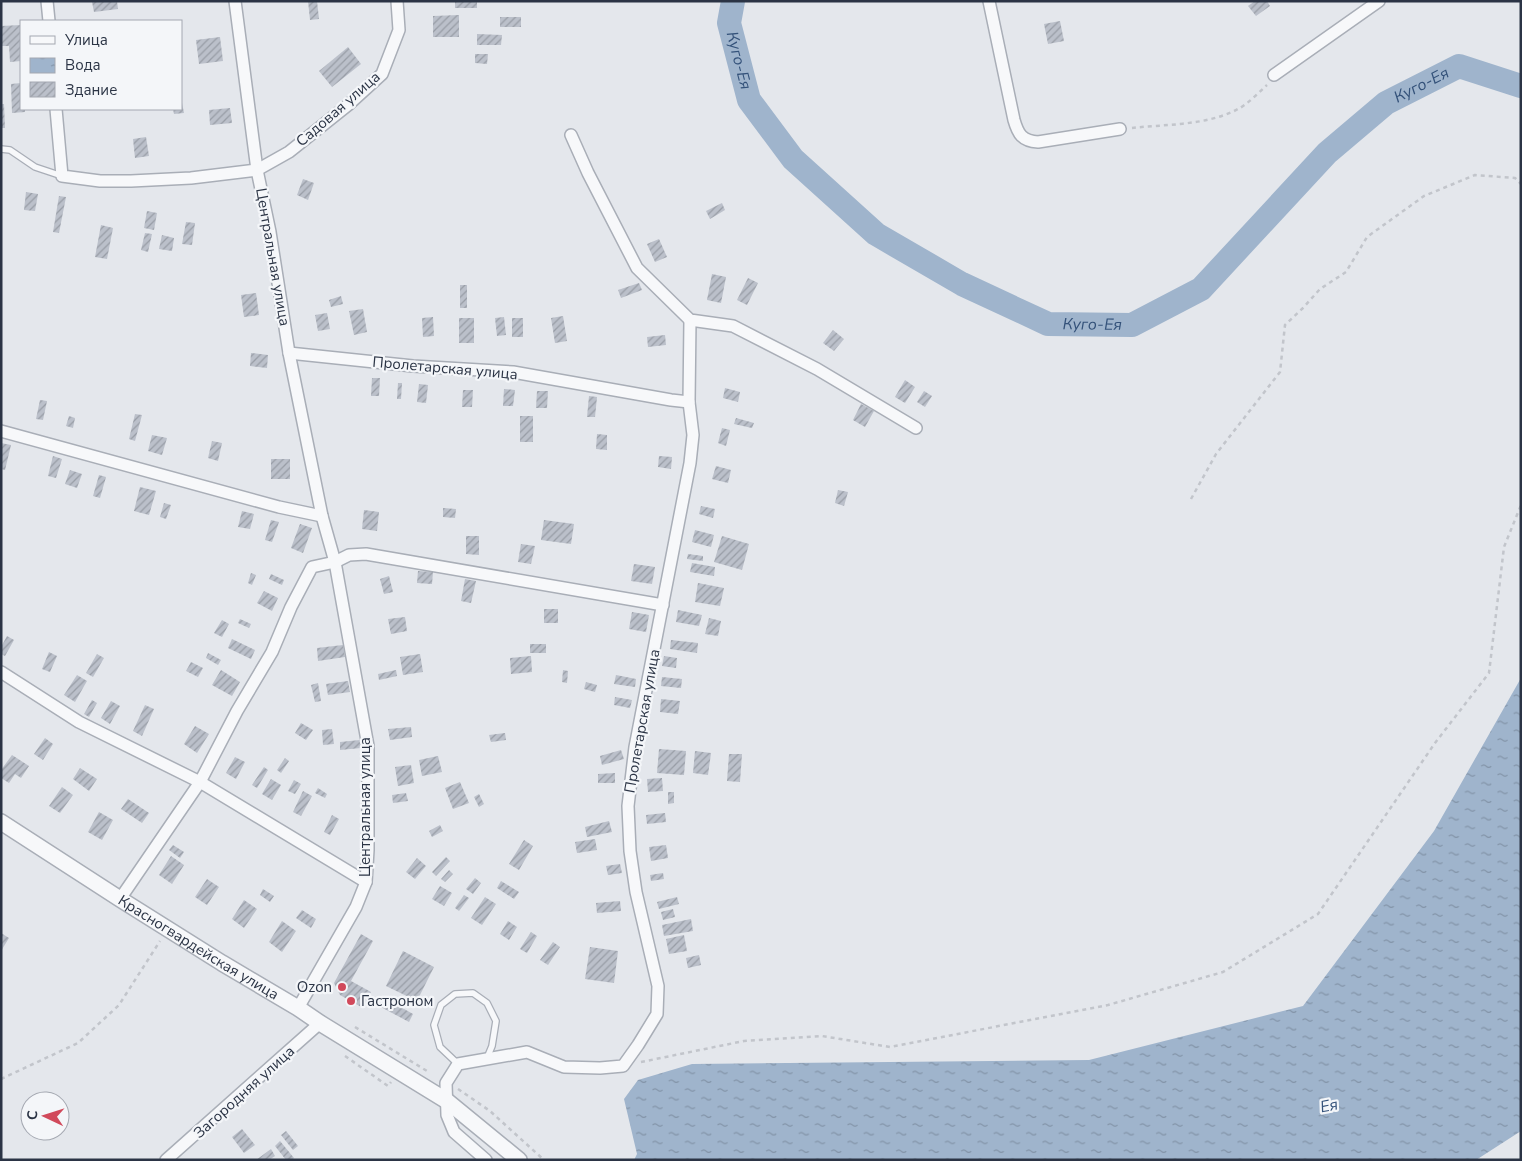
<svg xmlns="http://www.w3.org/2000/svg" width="1522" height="1161" viewBox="0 0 1522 1161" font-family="'Nunito Sans',sans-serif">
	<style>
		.water { fill: url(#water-ripples) }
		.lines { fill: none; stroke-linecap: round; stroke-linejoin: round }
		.river { stroke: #9fb4cc; stroke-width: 24 }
		.building { fill: url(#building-hatch) }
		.service-casing { stroke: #a9aeb7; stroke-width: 8 }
		.minor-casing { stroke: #a9aeb7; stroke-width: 14 }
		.tertiary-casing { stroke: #a9aeb7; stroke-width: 18 }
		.path { stroke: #c2c5cb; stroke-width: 2.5; stroke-dasharray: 4 4; stroke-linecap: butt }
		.service { stroke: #f7f8fa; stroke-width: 5.5 }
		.minor { stroke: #f7f8fa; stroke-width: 11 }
		.tertiary { stroke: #f7f8fa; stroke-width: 15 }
		.poi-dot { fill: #d1495b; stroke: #f4f6f9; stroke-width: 2 }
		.labels { text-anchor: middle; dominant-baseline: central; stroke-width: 4.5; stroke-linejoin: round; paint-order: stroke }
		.street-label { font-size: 15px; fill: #2b3445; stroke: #f4f6f9 }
		.poi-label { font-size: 15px; fill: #2b3445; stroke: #f4f6f9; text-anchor: end }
		.water-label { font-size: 16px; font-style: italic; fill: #34527a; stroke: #f4f6f9 }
	</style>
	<defs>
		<pattern id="water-ripples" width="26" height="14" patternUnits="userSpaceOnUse" patternTransform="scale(1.25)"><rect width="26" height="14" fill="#9fb4cc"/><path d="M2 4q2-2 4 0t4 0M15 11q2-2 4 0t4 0" fill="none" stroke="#8293a7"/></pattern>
		<pattern id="building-hatch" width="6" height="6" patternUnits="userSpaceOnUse" patternTransform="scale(1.25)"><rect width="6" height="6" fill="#bbc0ca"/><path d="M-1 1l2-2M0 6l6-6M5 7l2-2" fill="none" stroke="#989da6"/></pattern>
	</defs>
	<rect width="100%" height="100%" fill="#e4e7ec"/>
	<path class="water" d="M 1521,678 L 1521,1131 L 1476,1160 L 634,1160 L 637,1154 L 624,1099 L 638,1080 L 692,1064 L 1089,1060 L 1303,1006 L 1434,831 Z"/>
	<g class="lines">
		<path class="river" id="s1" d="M 733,1 L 729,23 L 749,100 L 793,159 L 876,234 L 962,284 L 1048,324 L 1132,325 L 1201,289 L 1327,153 L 1386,103 L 1459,66 L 1521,86"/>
	</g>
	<g class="building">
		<path d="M 117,1 L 118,9 L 94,12 L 92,2 Z"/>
		<path d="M 308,1 L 317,1 L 319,19 L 310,20 Z"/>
		<rect x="455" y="1" width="22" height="7"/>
		<path d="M 1255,1 L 1267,1 L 1270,6 L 1256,16 L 1248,6 Z"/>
		<path d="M 459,15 L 459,37 L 433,37 L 433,16 Z"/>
		<rect x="500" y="17" width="21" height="10"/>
		<path d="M 1060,21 L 1064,41 L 1048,44 L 1044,24 Z"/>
		<path d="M 21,25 L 21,61 L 10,62 L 9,46 L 1,46 L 1,26 Z"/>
		<path d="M 477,34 L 502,35 L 501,45 L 477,45 Z"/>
		<path d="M 220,37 L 223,61 L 199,64 L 196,40 Z"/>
		<path d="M 348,47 L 361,64 L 332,87 L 319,71 Z"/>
		<path d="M 475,54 L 488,54 L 487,64 L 475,63 Z"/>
		<path d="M 21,83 L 21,109 L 25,109 L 25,112 L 12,113 L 11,84 Z"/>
		<path d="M 181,103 L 182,103 L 184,113 L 174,114 L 173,109 L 181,109 Z"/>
		<path d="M 1,104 L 4,104 L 5,128 L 1,128 Z"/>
		<path d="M 230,108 L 232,123 L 210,125 L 209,110 Z"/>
		<path d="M 146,137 L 149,156 L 135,158 L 133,139 Z"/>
		<path d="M 303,179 L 314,183 L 308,200 L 297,195 Z"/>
		<path d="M 26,192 L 38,194 L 35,211 L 24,210 Z"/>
		<path d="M 59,196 L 66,197 L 59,233 L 53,232 Z"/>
		<path d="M 722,203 L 725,210 L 710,219 L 706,211 Z"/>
		<path d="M 147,211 L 157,213 L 154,230 L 144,228 Z"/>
		<path d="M 186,222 L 195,223 L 192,245 L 182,244 Z"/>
		<path d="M 101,225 L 113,228 L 107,259 L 95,257 Z"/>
		<path d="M 145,233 L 152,234 L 148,252 L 141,250 Z"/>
		<path d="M 162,235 L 174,238 L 172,251 L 159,249 Z"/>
		<path d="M 659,239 L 667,257 L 655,262 L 647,244 Z"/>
		<path d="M 712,274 L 726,277 L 721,303 L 707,300 Z"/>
		<path d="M 748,278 L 758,283 L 747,305 L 737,300 Z"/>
		<path d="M 639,283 L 642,290 L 621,298 L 618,290 Z"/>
		<rect x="460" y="285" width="7" height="23"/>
		<path d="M 256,293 L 259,315 L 244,317 L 241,295 Z"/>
		<path d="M 341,296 L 343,304 L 331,307 L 329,300 Z"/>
		<path d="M 363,309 L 367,332 L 354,335 L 349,311 Z"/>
		<path d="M 327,313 L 330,329 L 318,331 L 315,315 Z"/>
		<path d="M 563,316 L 567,341 L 555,343 L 551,318 Z"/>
		<path d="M 433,317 L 434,336 L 423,337 L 422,318 Z"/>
		<path d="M 504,317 L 506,335 L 497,336 L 495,318 Z"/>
		<rect x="459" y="318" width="15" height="25"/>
		<rect x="512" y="318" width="11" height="19"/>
		<path d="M 833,330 L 844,339 L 834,351 L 823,343 Z"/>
		<path d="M 665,335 L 666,345 L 648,347 L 647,337 Z"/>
		<path d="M 251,353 L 268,355 L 267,368 L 250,366 Z"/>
		<path d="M 372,378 L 380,378 L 379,396 L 371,396 Z"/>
		<path d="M 905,380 L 915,387 L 905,403 L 895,397 Z"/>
		<path d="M 398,383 L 402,383 L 401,399 L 397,399 Z"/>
		<path d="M 419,384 L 428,385 L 426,403 L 417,402 Z"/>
		<path d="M 725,388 L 740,392 L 738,402 L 723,398 Z"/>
		<path d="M 504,389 L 515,390 L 513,406 L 503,406 Z"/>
		<path d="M 463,390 L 473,390 L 472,407 L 462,407 Z"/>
		<path d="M 537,391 L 548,391 L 547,408 L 536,408 Z"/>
		<path d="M 924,391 L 932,396 L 925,407 L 917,402 Z"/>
		<path d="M 589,396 L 597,397 L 595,417 L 587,417 Z"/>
		<path d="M 40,400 L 47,401 L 43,420 L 36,419 Z"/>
		<path d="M 861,404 L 874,411 L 865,427 L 853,420 Z"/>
		<path d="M 135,414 L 142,415 L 135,441 L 129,439 Z"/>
		<path d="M 69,416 L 75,418 L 73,428 L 66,426 Z"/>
		<rect x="520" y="416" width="13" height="26"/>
		<path d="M 736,418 L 754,423 L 752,428 L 734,424 Z"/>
		<path d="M 722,428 L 730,430 L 726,446 L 718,443 Z"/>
		<path d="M 597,434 L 607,435 L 607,450 L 596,449 Z"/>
		<path d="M 152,435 L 167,438 L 162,455 L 148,451 Z"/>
		<path d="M 212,441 L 222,443 L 218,461 L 208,458 Z"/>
		<path d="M 1,443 L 11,445 L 5,470 L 1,469 Z"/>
		<path d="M 53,456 L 62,459 L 56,478 L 48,476 Z"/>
		<path d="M 659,456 L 672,457 L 671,469 L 658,467 Z"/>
		<rect x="271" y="459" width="19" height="20"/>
		<path d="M 716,466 L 731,470 L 728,483 L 712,479 Z"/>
		<path d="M 70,470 L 82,474 L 77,488 L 65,484 Z"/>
		<path d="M 99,475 L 106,477 L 100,498 L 93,496 Z"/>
		<path d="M 140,487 L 156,491 L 149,515 L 134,511 Z"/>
		<path d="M 838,490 L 848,492 L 844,506 L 835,503 Z"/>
		<path d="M 164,503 L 171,505 L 166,519 L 160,517 Z"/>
		<path d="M 701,506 L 715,509 L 713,518 L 699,514 Z"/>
		<path d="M 443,508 L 456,509 L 455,518 L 443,517 Z"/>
		<path d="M 364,510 L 379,512 L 377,531 L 362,529 Z"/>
		<path d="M 242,511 L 254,514 L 250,529 L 238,527 Z"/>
		<path d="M 271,520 L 279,522 L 272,542 L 265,540 Z"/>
		<path d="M 544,520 L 574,524 L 571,544 L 541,540 Z"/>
		<path d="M 300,524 L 312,528 L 303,553 L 291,548 Z"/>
		<path d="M 695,530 L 714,535 L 711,547 L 692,542 Z"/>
		<path d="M 466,536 L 479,536 L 479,555 L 466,554 Z"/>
		<path d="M 722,536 L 749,544 L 742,570 L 714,562 Z"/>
		<path d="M 521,544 L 535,546 L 531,564 L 518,562 Z"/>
		<path d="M 688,554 L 703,556 L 703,561 L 687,559 Z"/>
		<path d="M 692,563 L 715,567 L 714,576 L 690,572 Z"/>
		<path d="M 634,564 L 655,567 L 652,584 L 631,581 Z"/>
		<path d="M 418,571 L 433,572 L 432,584 L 417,583 Z"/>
		<path d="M 251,573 L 256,575 L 252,585 L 248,583 Z"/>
		<path d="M 271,574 L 284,580 L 282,585 L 269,579 Z"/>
		<path d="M 389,576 L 393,592 L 384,594 L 380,579 Z"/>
		<path d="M 465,579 L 476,581 L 471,603 L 461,601 Z"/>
		<path d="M 698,583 L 724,588 L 720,606 L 695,602 Z"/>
		<path d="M 264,591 L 278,598 L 272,611 L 257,603 Z"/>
		<rect x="544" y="609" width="14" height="14"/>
		<path d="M 678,610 L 702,615 L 699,626 L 676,622 Z"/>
		<path d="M 632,612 L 649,615 L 646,632 L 629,629 Z"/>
		<path d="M 405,617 L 407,631 L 391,634 L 388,619 Z"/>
		<path d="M 709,618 L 721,621 L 718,636 L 705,634 Z"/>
		<path d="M 240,619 L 251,624 L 249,628 L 238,623 Z"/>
		<path d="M 222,620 L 229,624 L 222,637 L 214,633 Z"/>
		<path d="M 7,636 L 14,640 L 5,656 L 1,654 L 1,647 Z"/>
		<path d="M 232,639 L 255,650 L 251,659 L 228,648 Z"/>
		<path d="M 671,640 L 698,643 L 697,653 L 670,649 Z"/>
		<rect x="530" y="644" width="16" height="9"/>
		<path d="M 343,645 L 345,657 L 318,661 L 317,648 Z"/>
		<path d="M 49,652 L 57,656 L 50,672 L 42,669 Z"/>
		<path d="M 208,653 L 221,660 L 218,665 L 206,658 Z"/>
		<path d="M 97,654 L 104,658 L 93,677 L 86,673 Z"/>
		<path d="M 420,654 L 423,672 L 403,675 L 400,657 Z"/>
		<path d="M 531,656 L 532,672 L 511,674 L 510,658 Z"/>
		<path d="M 664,656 L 677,658 L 676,668 L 662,666 Z"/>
		<path d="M 191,662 L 203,668 L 198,677 L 186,671 Z"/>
		<path d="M 221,670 L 240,682 L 232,696 L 212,685 Z"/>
		<path d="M 396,670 L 397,676 L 379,680 L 378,674 Z"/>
		<path d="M 563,670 L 568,671 L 567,683 L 562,682 Z"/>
		<path d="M 77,675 L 87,681 L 75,702 L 64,695 Z"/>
		<path d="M 616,675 L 636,679 L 635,687 L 614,684 Z"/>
		<path d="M 662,677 L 682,679 L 681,688 L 661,686 Z"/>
		<path d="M 348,681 L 350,692 L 328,695 L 326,684 Z"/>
		<path d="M 586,682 L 597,685 L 595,692 L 584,689 Z"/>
		<path d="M 318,683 L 321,701 L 315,702 L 311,685 Z"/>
		<path d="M 615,697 L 632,700 L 630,708 L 614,705 Z"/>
		<path d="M 661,699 L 680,701 L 678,714 L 660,712 Z"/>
		<path d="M 92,700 L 97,703 L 89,717 L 84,714 Z"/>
		<path d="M 111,701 L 120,706 L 110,724 L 101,718 Z"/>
		<path d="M 145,705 L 154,709 L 142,736 L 133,731 Z"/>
		<path d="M 301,723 L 313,730 L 306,740 L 295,733 Z"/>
		<path d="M 195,726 L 209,734 L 197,753 L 184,744 Z"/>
		<path d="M 411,727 L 412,737 L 390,740 L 388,729 Z"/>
		<path d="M 332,729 L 334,744 L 323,745 L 322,730 Z"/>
		<path d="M 505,733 L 506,740 L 491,742 L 489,735 Z"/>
		<path d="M 45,738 L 53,744 L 43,760 L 34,754 Z"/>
		<path d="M 360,740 L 361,748 L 340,750 L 340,742 Z"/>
		<path d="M 659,749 L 686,751 L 684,775 L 657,773 Z"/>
		<path d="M 621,750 L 624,759 L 602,765 L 600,756 Z"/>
		<path d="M 695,751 L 711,753 L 708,775 L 693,773 Z"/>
		<path d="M 729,754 L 742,754 L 740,782 L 727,781 Z"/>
		<path d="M 12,755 L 29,766 L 21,778 L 15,774 L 9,783 L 1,778 L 1,770 Z"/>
		<path d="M 438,756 L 442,772 L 422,776 L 419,760 Z"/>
		<path d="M 235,757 L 245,762 L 236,779 L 226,773 Z"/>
		<path d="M 285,758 L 289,761 L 281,773 L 277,770 Z"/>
		<path d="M 411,765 L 414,783 L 398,786 L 395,767 Z"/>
		<path d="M 264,767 L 268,770 L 257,788 L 252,785 Z"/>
		<path d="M 80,768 L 97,779 L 89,791 L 73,779 Z"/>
		<path d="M 615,773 L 615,783 L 598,783 L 598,774 Z"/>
		<path d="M 662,778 L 663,791 L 648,792 L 647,779 Z"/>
		<path d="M 271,779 L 281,785 L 272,800 L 262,794 Z"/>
		<path d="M 294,780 L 301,784 L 295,794 L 288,791 Z"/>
		<path d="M 460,782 L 469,803 L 453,809 L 445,788 Z"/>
		<path d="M 62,787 L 73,795 L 60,813 L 49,806 Z"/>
		<path d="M 318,788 L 327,794 L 325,798 L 315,793 Z"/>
		<path d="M 303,791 L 312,796 L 301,816 L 293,812 Z"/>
		<path d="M 668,792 L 674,792 L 674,803 L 668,804 Z"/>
		<path d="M 406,793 L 408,801 L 393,803 L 392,795 Z"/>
		<path d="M 479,794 L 484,804 L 479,807 L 474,797 Z"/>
		<path d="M 128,799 L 149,813 L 142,823 L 121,809 Z"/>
		<path d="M 99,812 L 113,820 L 102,840 L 88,832 Z"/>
		<path d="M 665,813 L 666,822 L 647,824 L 646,815 Z"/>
		<path d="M 332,815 L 339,819 L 330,835 L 324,832 Z"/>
		<path d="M 609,821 L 612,832 L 587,837 L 585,827 Z"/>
		<path d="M 440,825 L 443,831 L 432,837 L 429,831 Z"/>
		<path d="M 595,839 L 597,850 L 577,853 L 575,842 Z"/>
		<path d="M 524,840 L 533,846 L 519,870 L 509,864 Z"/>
		<path d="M 173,845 L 184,852 L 180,858 L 169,850 Z"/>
		<path d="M 666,845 L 668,858 L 651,861 L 649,847 Z"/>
		<path d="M 171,856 L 184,865 L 172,884 L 159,875 Z"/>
		<path d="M 446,857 L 450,861 L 436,876 L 432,872 Z"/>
		<path d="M 417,858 L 426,866 L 415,879 L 406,872 Z"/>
		<path d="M 620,864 L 622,873 L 608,875 L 606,866 Z"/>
		<path d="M 449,870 L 453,874 L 445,882 L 441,879 Z"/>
		<path d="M 663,873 L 664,879 L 651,881 L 650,875 Z"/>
		<path d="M 475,878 L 481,883 L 473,894 L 466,889 Z"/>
		<path d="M 207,879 L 219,887 L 207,905 L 195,897 Z"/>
		<path d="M 501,881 L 519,892 L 514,899 L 497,888 Z"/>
		<path d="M 440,886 L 452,893 L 444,906 L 432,899 Z"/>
		<path d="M 263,889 L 274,896 L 270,902 L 260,895 Z"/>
		<path d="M 464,895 L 469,898 L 459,911 L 455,908 Z"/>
		<path d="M 485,897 L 496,904 L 482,925 L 471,918 Z"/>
		<path d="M 677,897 L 679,904 L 659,909 L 657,902 Z"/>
		<path d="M 244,900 L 257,909 L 244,928 L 232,919 Z"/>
		<path d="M 620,901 L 621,911 L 597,913 L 596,903 Z"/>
		<path d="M 673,909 L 675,917 L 663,920 L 661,912 Z"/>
		<path d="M 302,910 L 316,919 L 311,928 L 296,918 Z"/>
		<path d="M 691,919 L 693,931 L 664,936 L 662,925 Z"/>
		<path d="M 282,921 L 296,931 L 282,952 L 269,942 Z"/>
		<path d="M 508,921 L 517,927 L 509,940 L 500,934 Z"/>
		<path d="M 531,932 L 537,936 L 527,953 L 520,949 Z"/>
		<path d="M 1,933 L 9,938 L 1,951 Z"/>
		<path d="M 361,934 L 373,941 L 351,981 L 371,992 L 363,1008 L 340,995 L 334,983 Z"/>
		<path d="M 684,935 L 687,951 L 669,954 L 666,939 Z"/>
		<path d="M 553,942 L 560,947 L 548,965 L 540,960 Z"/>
		<path d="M 590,947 L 618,951 L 614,983 L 585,979 Z"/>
		<path d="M 403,951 L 434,967 L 417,1001 L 386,986 Z"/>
		<path d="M 699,955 L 701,965 L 688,968 L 686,958 Z"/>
		<path d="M 383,997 L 413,1014 L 409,1022 L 379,1006 Z"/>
		<path d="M 242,1129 L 255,1145 L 244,1153 L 232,1137 Z"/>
		<path d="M 286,1131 L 298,1146 L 293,1150 L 281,1135 Z"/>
		<path d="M 280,1141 L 294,1158 L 292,1160 L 286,1160 L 275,1146 Z"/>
		<path d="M 271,1149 L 275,1156 L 269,1160 L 256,1160 Z"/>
	</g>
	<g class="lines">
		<g class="service-casing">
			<g id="service">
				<path d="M 1,149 L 10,150 L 35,167 L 62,176"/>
				<path d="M 458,1064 L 440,1047 L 434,1025 L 441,1005 L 455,994 L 473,993 L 487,1003 L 496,1021 L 492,1046 L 487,1058"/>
			</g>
		</g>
		<g class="minor-casing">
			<g id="minor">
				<path d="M 47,1 L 49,21"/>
				<path d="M 235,1 L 257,170 L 270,232 L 289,353 L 322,516 L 335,562 L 368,746 L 368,850 L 366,882 L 356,907 L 298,1008"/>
				<path d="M 989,1 L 1014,120 C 1018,134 1022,141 1038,142 L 1120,129"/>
				<path d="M 1274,75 L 1379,1"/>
				<path d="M 56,109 L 62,176 L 100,181 L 131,181 L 191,178 L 257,170 L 289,152 L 348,105 L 382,74 L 399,30 L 397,1"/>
				<path d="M 571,135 L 588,173 L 637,268 L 690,320 L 733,326 L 817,369 L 916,428"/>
				<path d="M 289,353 L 413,366 L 513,372 L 671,400 L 689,402"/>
				<path d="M 1,431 L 279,507 L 322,516"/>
				<path d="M 1,672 L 79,722 L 200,782 L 366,882"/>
				<path d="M 120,899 L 200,782 L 237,711 L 272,652 L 291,607 L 312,567 L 335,562 L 349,555 L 366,554 L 663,605"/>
				<path d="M 166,1160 L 320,1023"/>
				<path d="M 486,1160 L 454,1132 L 447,1115 L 446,1083 L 458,1064 L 527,1052 L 564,1067 L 600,1068 L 623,1066 L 638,1045 L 657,1014 L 658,986 L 636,892 L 630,851 L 628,806 L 635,747 L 690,463 L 693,435 L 689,402 L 690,320"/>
			</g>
		</g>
		<g class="tertiary-casing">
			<g id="tertiary">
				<path id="s2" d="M 1,822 L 120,899 L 222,963 L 298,1008 L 320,1023 L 447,1101 L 519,1160"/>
			</g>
		</g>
		<g class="path">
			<path d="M 1132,128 C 1166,124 1206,126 1238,109 C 1248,104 1258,93 1267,85"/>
			<path d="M 1191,499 L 1216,454 L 1280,372 L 1285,325 L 1303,308 L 1320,289 L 1346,272 L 1367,237 L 1424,196 L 1475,175 L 1515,178 L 1521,184"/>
			<path d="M 355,1027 L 427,1071"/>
			<path d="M 345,1056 L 388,1086 L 391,1082"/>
			<path d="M 641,1062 L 744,1041 L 822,1036 L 890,1047 L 1108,1005 L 1223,972 L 1318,914 L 1435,743 L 1489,673 L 1504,547 L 1521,505"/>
			<path d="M 1,1079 L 78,1043 L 119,1005 L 160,941"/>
			<path d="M 458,1089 L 490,1111 L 544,1160"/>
		</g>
		<use href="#service" class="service"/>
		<use href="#minor" class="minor"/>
		<use href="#tertiary" class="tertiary"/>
	</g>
	<g class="poi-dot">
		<circle cx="342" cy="987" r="5"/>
		<circle cx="351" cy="1001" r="5"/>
	</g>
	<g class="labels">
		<g class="street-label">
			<text transform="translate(338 109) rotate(-41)">Садовая улица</text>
			<text transform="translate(273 257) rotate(80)">Центральная улица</text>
			<text transform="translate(445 368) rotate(5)">Пролетарская улица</text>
			<text transform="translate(642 721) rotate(-80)">Пролетарская улица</text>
			<text transform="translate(365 807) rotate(-90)">Центральная улица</text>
			<text stroke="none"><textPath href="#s2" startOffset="234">Красногвардейская улица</textPath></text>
			<text transform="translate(244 1092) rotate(-42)">Загородняя улица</text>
		</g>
		<g class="poi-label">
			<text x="332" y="987">Ozon</text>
			<text x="361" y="1001" text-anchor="start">Гастроном</text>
		</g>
		<g class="water-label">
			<text stroke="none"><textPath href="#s1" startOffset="61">Куго-Ея</textPath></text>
			<text stroke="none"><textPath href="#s1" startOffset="946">Куго-Ея</textPath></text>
			<text stroke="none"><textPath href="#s1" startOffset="526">Куго-Ея</textPath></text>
			<text transform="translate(1329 1106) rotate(-11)">Ея</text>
		</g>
	</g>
	<rect width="1522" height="1161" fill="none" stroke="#2b3445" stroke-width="5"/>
	<rect x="20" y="20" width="162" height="90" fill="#f4f6f9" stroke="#a4a8b1"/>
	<rect x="30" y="36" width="25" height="8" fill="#f7f8fa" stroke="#a4a8b1"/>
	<text x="65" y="45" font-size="15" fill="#2b3445">Улица</text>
	<rect x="30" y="58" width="25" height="15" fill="url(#water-ripples)" stroke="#a4a8b1"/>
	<text x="65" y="70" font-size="15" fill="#2b3445">Вода</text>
	<rect x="30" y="82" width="25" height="15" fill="url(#building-hatch)" stroke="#a4a8b1"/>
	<text x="65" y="95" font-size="15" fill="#2b3445">Здание</text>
	<g transform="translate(45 1116) rotate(274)"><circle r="24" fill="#f4f6f9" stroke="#a4a8b1"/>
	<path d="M0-4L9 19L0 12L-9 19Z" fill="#d1495b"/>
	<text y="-8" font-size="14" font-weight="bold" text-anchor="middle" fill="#2b3445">С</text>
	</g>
</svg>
